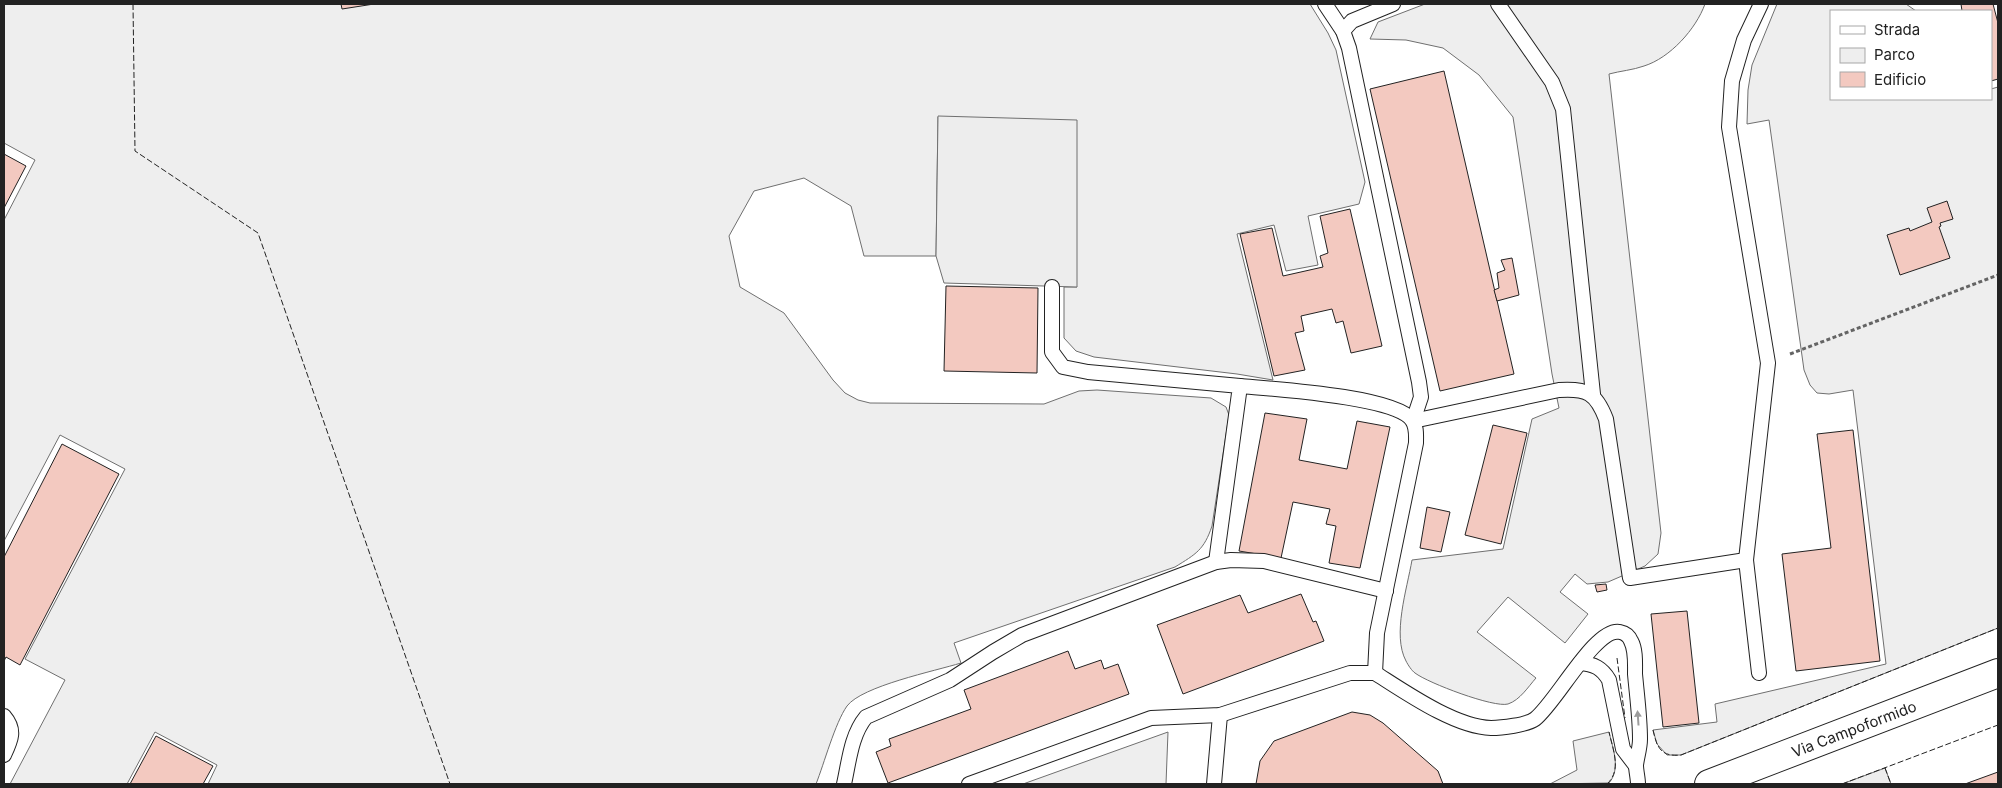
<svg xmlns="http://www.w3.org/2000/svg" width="2002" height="788" viewBox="0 0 2002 788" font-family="Inter,sans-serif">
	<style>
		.green { fill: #eee; stroke: #6f6f6f }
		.parking { fill: #ededed; stroke: #6f6f6f }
		.building { fill: #f3c9c0; stroke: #222 }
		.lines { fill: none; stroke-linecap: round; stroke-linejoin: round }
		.service-casing { stroke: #222; stroke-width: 16 }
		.primary-casing { stroke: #222; stroke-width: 30 }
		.path { stroke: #646464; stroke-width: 3; stroke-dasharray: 4 2.5; stroke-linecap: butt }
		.service { stroke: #fff; stroke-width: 14 }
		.primary { stroke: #fff; stroke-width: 28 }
		.fence { stroke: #222; stroke-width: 1; stroke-dasharray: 6 2.5; stroke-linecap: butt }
		.oneway { fill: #9c9c9c }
		.labels { text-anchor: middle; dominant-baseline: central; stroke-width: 4; stroke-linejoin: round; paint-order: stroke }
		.street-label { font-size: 15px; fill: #222; stroke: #fff }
	</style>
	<rect width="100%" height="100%" fill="#fff"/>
	<g class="green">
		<path d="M 4,4 L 1310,4 L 1328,33 L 1336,50 L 1365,182 L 1359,204 L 1308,216 L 1318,265 L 1286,271 L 1274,225 L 1237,234 L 1273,380 L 1237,374 L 1094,357 L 1076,351 L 1064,338 L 1064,287 L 1077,287 L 938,117 L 936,256 L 864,256 L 851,206 L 804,178 L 754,191 L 729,236 L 740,287 L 784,313 L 833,380 L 845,393 L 858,400 L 870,403 L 1044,404 L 1079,391 L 1097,390 L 1211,398 L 1226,407 L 1229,415 L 1212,526 C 1204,550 1196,554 1175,567 L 954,643 L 961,663 C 935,671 862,686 847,706 C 835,723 824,764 816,784 L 208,784 L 217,765 L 155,732 L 127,784 L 10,784 L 65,680 L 25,659 L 125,469 L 60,435 L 4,541 L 4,220 L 35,160 L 4,143 Z"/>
		<path d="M 1425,4 L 1705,4 C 1696,29 1670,58 1644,66 C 1633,70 1620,71 1609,74 L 1661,533 L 1658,554 L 1645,566 L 1608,582 L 1587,584 L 1575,574 L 1560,592 L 1588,614 L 1565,643 L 1508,597 L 1477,632 L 1536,678 C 1528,687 1520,700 1508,704 C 1494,708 1428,683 1415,673 C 1412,671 1408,665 1406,661 C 1392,635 1407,589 1412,560 L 1503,549 L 1532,419 L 1559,408 L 1552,374 L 1513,117 L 1479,75 L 1443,48 L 1406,40 L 1370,39 L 1378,22 Z"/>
		<path d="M 1777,4 L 1906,4 L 1916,11 L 1831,11 L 1831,99 L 1991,99 L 1991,89 L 1998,87 L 1998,628 L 1681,755 L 1667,755 L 1657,744 L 1653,730 L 1717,722 L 1715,704 L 1886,664 L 1853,390 L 1829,394 L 1817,393 L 1810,385 L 1804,370 L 1769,120 L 1747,124 L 1748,90 L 1752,65 Z"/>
		<path d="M 1168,732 L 1166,784 L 1023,784 Z"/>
		<path d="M 1609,732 C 1613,749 1621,769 1609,783 L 1550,784 L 1577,770 L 1573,741 Z"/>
	</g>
	<g class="parking">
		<path d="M 938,116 L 1077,120 L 1077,287 L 944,283 L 936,256 Z"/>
		<path d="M 1885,768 L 1891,784 L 1842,784 Z"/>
	</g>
	<g class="building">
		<path d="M 341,4 L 374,4 L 342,9 Z"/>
		<path d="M 1961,4 L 1993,4 L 1998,23 L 1998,79 L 1991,81 L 1991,11 L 1962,11 Z"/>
		<path d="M 1444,71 L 1514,374 L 1440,391 L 1370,89 Z"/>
		<path d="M 4,154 L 26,166 L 4,208 Z"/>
		<path d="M 1947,201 L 1953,219 L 1940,223 L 1941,226 L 1939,227 L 1950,258 L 1900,275 L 1887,235 L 1909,228 L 1910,231 L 1932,222 L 1927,208 Z"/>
		<path d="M 1350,209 L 1382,346 L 1351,353 L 1343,321 L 1336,323 L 1332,309 L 1301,316 L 1304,331 L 1295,333 L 1305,370 L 1274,376 L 1240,234 L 1272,228 L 1283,276 L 1323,267 L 1320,256 L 1328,253 L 1320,216 Z"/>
		<path d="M 1512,258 L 1519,295 L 1497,301 L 1494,290 L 1499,288 L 1497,273 L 1505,270 L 1501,260 Z"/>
		<path d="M 946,286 L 1038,288 L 1037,373 L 944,371 Z"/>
		<path d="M 1265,413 L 1307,419 L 1299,460 L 1347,469 L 1357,421 L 1390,427 L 1360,568 L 1329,563 L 1336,526 L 1326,524 L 1330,509 L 1293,502 L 1281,558 L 1239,551 Z"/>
		<path d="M 1493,425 L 1527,433 L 1501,544 L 1465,535 Z"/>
		<path d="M 1853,430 L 1880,661 L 1796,671 L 1782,554 L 1831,548 L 1817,434 Z"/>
		<path d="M 62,444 L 119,474 L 20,665 L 6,657 L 4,661 L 4,557 Z"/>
		<path d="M 1427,507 L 1450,512 L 1441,552 L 1420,548 Z"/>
		<path d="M 1606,584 L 1607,590 L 1597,592 L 1595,585 Z"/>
		<path d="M 1301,594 L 1313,622 L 1316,621 L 1324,641 L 1183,694 L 1157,625 L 1240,595 L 1248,613 Z"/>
		<path d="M 1687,611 L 1699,723 L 1663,727 L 1651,614 Z"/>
		<path d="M 1068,651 L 1075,669 L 1101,660 L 1104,669 L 1118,664 L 1129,694 L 888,783 L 876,752 L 891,746 L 889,739 L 971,709 L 964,690 Z"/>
		<path d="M 1352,712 L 1370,715 L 1383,723 L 1438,771 L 1443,784 L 1256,784 L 1260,761 L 1274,741 Z"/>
		<path d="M 156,736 L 213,766 L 203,784 L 130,784 Z"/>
		<path d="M 1998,772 L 1998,784 L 1965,784 Z"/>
	</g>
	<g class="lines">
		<g class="service-casing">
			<g id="service">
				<path d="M 1325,4 L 1343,31 L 1349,48 L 1419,382 L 1421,397 L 1413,421 L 1559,390 C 1587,388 1596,393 1606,419 L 1630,578 L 1746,560"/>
				<path d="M 1498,4 L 1552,82 L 1563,109 L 1593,394"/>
				<path d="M 1343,31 L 1352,21 L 1393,4"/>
				<path d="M 1052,287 L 1052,352 L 1063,367 L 1088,372 L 1240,386 L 1216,562"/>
				<path d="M 1580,663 C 1594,664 1602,668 1609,680 L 1623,749 L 1636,766"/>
				<path d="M 1375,673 C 1405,692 1455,727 1491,728 C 1501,728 1527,725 1535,719 C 1556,703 1596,626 1620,632 C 1625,633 1629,636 1631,641 C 1636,650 1635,664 1635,674 C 1637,696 1640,718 1640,739 C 1640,748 1637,757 1636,765 C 1636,771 1638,778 1638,784"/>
				<path d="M 1759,673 L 1746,560 L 1768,363 L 1729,127 L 1732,81 L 1744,40 L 1761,4"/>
				<path d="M 4,716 C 16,730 11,740 4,755"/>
				<path d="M 844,784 C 849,762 851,735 866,717 L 950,680 L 993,652 L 1022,635 L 1216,562 L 1231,560 L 1264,561 L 1386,591"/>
				<path d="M 969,784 L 1151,718 L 1220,715 L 1350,673 L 1375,673 L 1377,633 L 1416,443 C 1416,435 1417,427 1412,420 C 1394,396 1272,389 1240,386"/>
				<path d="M 1214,784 L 1220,715"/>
			</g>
		</g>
		<g class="primary-casing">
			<path id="primary" d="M 1709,784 L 1998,673"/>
		</g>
		<path class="path" d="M 1790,354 L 1998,275"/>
		<use href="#service" class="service"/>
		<use href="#primary" class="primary"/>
		<g class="fence">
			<path d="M 133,4 L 135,151 L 258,233 L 450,784"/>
			<path d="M 1617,658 L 1625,718"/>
			<path d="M 1653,730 C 1657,748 1661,757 1681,755 L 1998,628"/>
			<path d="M 1885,768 L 1891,784"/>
			<path d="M 1607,784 C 1622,770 1613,750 1609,732"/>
			<path d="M 1842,784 L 1998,725"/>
		</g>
	</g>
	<defs><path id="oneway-solid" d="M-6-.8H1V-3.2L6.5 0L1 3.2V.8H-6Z" transform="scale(1.25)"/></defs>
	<use class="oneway" href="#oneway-solid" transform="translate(1638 718) rotate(-94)"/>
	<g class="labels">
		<g class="street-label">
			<text transform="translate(1854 729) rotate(-21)">Via Campoformido</text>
		</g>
	</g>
	<rect width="2002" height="788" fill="none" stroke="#222222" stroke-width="10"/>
	<rect x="1830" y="10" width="162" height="90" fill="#ffffff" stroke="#a7a7a7"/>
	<rect x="1840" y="26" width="25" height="8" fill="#ffffff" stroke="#a7a7a7"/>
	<text x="1874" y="35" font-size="15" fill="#222222">Strada</text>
	<rect x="1840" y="48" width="25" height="15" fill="#eeeeee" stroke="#a7a7a7"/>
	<text x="1874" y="60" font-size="15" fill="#222222">Parco</text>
	<rect x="1840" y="72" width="25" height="15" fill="#f3c9c0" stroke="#a7a7a7"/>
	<text x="1874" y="85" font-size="15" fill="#222222">Edificio</text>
</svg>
